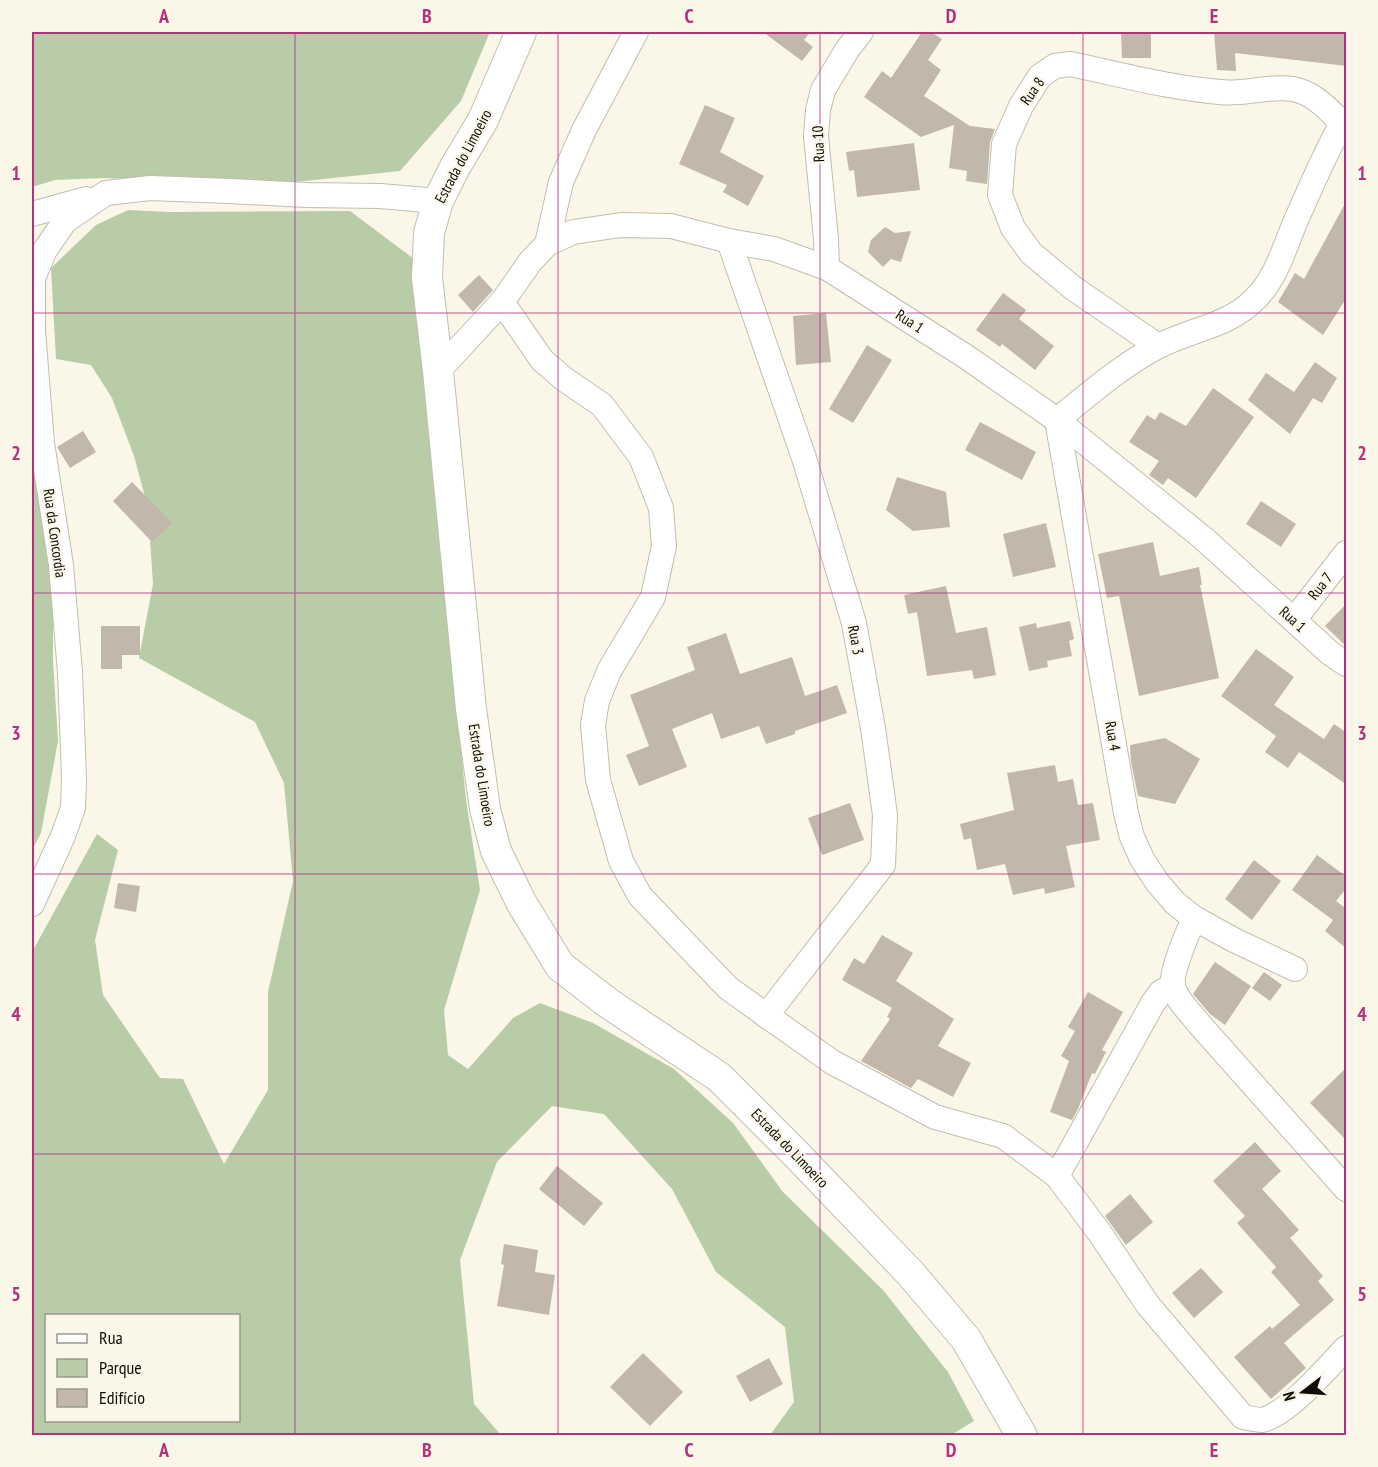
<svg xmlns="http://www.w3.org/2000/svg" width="1378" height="1467" viewBox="0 0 1378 1467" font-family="'PT Sans Narrow',sans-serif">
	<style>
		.green { fill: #b7cca7; fill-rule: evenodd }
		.building { fill: #c1b7ab }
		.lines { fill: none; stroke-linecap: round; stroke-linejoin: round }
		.minor-casing { stroke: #c0beaf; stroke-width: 26 }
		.tertiary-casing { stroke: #c0beaf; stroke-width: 32 }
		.minor { stroke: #fff; stroke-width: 24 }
		.tertiary { stroke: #fff; stroke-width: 30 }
		.grid { fill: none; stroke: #b3327c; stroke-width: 1.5; stroke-opacity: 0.55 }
		.labels { text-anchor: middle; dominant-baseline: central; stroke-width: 4.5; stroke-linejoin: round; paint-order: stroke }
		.street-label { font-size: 15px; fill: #0d0c08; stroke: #faf7e8 }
		.neatline { fill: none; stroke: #b3327c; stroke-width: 2 }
		.grid-label { font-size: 20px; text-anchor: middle; font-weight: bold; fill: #b3327c }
	</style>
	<rect width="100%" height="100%" fill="#faf7e8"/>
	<g class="green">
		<path d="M 32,32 L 490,32 L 461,101 L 400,171 L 256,186 L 105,178 L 55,180 L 32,187 Z"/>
		<path d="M 128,210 L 169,212 L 350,211 L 414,259 L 423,370 L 466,800 L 480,890 L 444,1010 L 448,1055 L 468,1069 L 513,1018 L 540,1003 L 593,1023 L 674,1069 L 733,1123 L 783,1192 L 883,1290 L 948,1372 L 974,1421 L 951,1435 L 770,1435 L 794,1402 L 785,1327 L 716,1272 L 672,1189 L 604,1114 L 552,1106 L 497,1162 L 460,1260 L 474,1404 L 501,1435 L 32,1436 L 32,952 L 97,834 L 118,850 L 95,940 L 103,995 L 160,1078 L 183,1079 L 224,1164 L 268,1090 L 268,992 L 293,881 L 284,783 L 255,722 L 139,658 L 153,584 L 148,508 L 134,456 L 112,398 L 91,365 L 56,359 L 51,268 L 96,225 ZM 46,1316 L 238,1316 L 238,1420 L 46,1420 Z"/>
		<path d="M 32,370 L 53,570 L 53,661 L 58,741 L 41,833 L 32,850 Z"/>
	</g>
	<g class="building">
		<path d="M 763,32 L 810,32 L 804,40 L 813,47 L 802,61 Z"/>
		<path d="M 922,32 L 931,32 L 942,39 L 928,60 L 941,70 L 924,96 L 970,126 L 995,129 L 990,142 L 987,184 L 966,181 L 967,171 L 949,168 L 954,125 L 921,137 L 864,97 L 882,71 L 891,78 Z"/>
		<path d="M 1121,32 L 1151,32 L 1151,58 L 1122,58 Z"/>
		<path d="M 1214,32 L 1347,32 L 1347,66 L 1235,53 L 1236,71 L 1217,70 Z"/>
		<path d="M 705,105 L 735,118 L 720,152 L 764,176 L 748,206 L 723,192 L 727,185 L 679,164 Z"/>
		<path d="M 914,143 L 920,190 L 857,197 L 854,170 L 849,171 L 846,152 Z"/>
		<path d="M 1347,200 L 1347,297 L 1323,335 L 1278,302 L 1295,273 L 1304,279 Z"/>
		<path d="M 885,227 L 895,233 L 911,231 L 901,262 L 891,259 L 883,267 L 868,252 L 871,240 Z"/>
		<path d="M 479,275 L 493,290 L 473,312 L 458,295 Z"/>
		<path d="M 1003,293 L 1026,310 L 1019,319 L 1054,346 L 1035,370 L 1002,344 L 1000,347 L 976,330 Z"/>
		<path d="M 826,313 L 831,362 L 796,365 L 793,316 Z"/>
		<path d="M 867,345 L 892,360 L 853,423 L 829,409 Z"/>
		<path d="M 1315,362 L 1337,378 L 1322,403 L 1313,398 L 1290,434 L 1248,400 L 1266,373 L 1294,392 Z"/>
		<path d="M 1213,388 L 1254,417 L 1196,498 L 1168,478 L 1163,485 L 1149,475 L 1159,461 L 1129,442 L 1147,415 L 1155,420 L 1160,412 L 1186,426 Z"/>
		<path d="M 980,422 L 1036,452 L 1022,480 L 965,450 Z"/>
		<path d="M 83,431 L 96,452 L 70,468 L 57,447 Z"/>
		<path d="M 897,477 L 946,492 L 950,527 L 913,531 L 886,510 Z"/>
		<path d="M 132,482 L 172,523 L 152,542 L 113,501 Z"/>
		<path d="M 1261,501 L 1296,524 L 1281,547 L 1246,524 Z"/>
		<path d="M 1046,523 L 1056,567 L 1013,577 L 1003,534 Z"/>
		<path d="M 1153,542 L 1160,576 L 1199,567 L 1202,585 L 1200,585 L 1219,678 L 1139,696 L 1119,596 L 1107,598 L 1098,554 Z"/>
		<path d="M 946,586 L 956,633 L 987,627 L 996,675 L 974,679 L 972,670 L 927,676 L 917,612 L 908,614 L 904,595 Z"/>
		<path d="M 1347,603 L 1347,647 L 1325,626 Z"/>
		<path d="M 1070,621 L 1074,639 L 1069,641 L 1072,656 L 1047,661 L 1048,667 L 1029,671 L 1019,627 L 1036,623 L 1037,628 Z"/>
		<path d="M 101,626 L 140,626 L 140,655 L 122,655 L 122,669 L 101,669 Z"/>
		<path d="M 726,633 L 740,674 L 792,657 L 805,696 L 837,685 L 847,713 L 795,731 L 795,734 L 766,744 L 759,726 L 721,739 L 712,713 L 672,729 L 687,767 L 639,786 L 626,755 L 649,746 L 630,695 L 695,670 L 687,647 Z"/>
		<path d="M 1256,649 L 1294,677 L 1274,705 L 1324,739 L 1334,724 L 1347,733 L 1347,785 L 1299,752 L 1288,768 L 1265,752 L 1276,736 L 1221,696 Z"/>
		<path d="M 1165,738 L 1200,759 L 1175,804 L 1138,796 L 1131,762 L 1130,745 Z"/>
		<path d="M 1055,765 L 1058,782 L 1073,779 L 1078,805 L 1093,803 L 1100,840 L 1066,846 L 1075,887 L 1045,894 L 1044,888 L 1013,895 L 1005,864 L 977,870 L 971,838 L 964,840 L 960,824 L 1014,810 L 1007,773 Z"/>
		<path d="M 850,803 L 864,840 L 822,855 L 808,818 Z"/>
		<path d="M 1317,855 L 1347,877 L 1347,887 L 1336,901 L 1344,907 L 1347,904 L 1347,949 L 1325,931 L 1333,920 L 1292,890 Z"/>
		<path d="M 1254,860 L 1281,881 L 1252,920 L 1225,899 Z"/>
		<path d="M 118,883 L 140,886 L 136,912 L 114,908 Z"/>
		<path d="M 882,935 L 913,953 L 896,981 L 954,1019 L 938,1046 L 971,1063 L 953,1097 L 918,1079 L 911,1088 L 861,1061 L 890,1019 L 887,1017 L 892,1008 L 842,980 L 854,958 L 864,964 Z"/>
		<path d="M 1215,962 L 1251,986 L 1225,1025 L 1210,1014 L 1193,994 Z"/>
		<path d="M 1264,972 L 1282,985 L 1270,1001 L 1252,988 Z"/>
		<path d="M 1088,992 L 1123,1012 L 1102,1050 L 1106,1052 L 1095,1074 L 1092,1073 L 1078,1109 L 1072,1120 L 1050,1112 L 1069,1061 L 1061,1056 L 1075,1031 L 1068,1027 Z"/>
		<path d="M 1347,1067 L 1347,1141 L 1310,1103 Z"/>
		<path d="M 1255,1142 L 1281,1171 L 1262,1189 L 1299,1230 L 1290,1238 L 1323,1276 L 1318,1281 L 1334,1300 L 1284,1343 L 1306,1368 L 1271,1399 L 1234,1357 L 1270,1326 L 1272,1329 L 1300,1305 L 1271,1272 L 1276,1267 L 1237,1223 L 1245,1216 L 1213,1181 Z"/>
		<path d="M 557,1166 L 603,1203 L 584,1226 L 539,1189 Z"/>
		<path d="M 1130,1194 L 1153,1222 L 1126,1245 L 1105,1216 Z"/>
		<path d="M 504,1244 L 538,1250 L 535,1272 L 555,1275 L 549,1315 L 497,1306 L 504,1265 L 501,1264 Z"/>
		<path d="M 1201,1268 L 1223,1292 L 1194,1318 L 1172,1293 Z"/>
		<path d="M 643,1353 L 683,1392 L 650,1426 L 610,1387 Z"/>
		<path d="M 769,1358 L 783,1384 L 750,1402 L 736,1376 Z"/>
	</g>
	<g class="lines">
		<g class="minor-casing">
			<g id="minor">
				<path d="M 32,214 L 86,199"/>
				<path d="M 729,241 L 804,458 L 854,623 L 873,728 L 885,815 L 883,865 L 766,1016"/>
				<path d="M 547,244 L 561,182 L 584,130 L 636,32"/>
				<path d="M 827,268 L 826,239 L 816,136 L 818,110 L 823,90 L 847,50 L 861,32"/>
				<path d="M 502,302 L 542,360 L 564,379 L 602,405 L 641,457 L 661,508 L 664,546 L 653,597 L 609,671 L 597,701 L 593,725 L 598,780 L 621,861 L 640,896 L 728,988 L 832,1062 L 935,1117 L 1003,1136 L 1057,1176 L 1099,1232 L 1148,1305 L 1243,1417 C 1249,1418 1256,1420 1262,1420 C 1287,1415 1328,1367 1346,1348"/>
				<path d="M 1158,346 L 1073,288 L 1031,253 L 1013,228 L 1000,195 L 1004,144 L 1021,106 L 1040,76 L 1055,66 L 1070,64 C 1119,74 1169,88 1220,92 C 1244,95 1269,85 1293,89 C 1314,93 1328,109 1342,123"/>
				<path d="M 438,371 L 502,302 L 530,262 L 547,244 L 573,232 L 621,225 L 671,226 L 729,241 L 774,249 L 827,268 L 965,356 L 1057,420 L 1203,538 L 1330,653 L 1346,664"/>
				<path d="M 1294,620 L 1346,553"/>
				<path d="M 32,904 L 63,836 L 73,808 L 74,778 L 70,672 L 61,565 L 42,443 L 33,331 L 33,278 L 45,250 L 65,221 L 106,193 L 150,188 L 229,191 L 307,195 L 380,196 L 438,201"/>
				<path d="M 1194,918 C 1188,933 1170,972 1173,986 C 1176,1000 1192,1014 1200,1025 L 1346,1189"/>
				<path d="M 1295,969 L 1232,939 L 1194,918 L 1175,903 L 1157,882 L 1142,859 L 1132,837 L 1126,813 L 1057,420 C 1089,394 1121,366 1157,347 C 1190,329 1228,327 1255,299 C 1277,278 1285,245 1297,218 C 1311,186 1325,154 1342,123 L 1346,122"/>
				<path d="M 1057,1176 L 1153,1003 L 1161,992 L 1173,985"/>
			</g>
		</g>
		<g class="tertiary-casing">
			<path id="tertiary" d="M 521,32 L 483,120 L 455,167 L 438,201 L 429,233 L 427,278 L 438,371 L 471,709 L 485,809 L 496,851 L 521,902 L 560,966 L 608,1003 L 719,1077 L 796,1154 L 911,1274 L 966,1339 L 1022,1436"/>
		</g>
		<use href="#minor" class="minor"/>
		<use href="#tertiary" class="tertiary"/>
	</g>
	<path class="grid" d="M 295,32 L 295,1436M 558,32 L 558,1436M 820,32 L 820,1436M 1083,32 L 1083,1436M 32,313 L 1346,313M 32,593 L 1346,593M 32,874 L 1346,874M 32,1154 L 1346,1154"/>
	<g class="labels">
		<g class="street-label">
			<text transform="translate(1032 91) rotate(-55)">Rua 8</text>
			<text transform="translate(818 144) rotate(-92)">Rua 10</text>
			<text transform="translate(463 156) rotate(-62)">Estrada do Limoeiro</text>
			<text transform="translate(910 321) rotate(33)">Rua 1</text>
			<text transform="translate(55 533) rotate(82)">Rua da Concordia</text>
			<text transform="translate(1320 586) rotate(-52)">Rua 7</text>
			<text transform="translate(1293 619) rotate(42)">Rua 1</text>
			<text transform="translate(856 640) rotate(79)">Rua 3</text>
			<text transform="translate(1113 736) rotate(80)">Rua 4</text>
			<text transform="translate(482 775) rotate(81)">Estrada do Limoeiro</text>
			<text transform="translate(790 1148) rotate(46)">Estrada do Limoeiro</text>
		</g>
	</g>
	<rect width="1378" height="1467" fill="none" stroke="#faf7e8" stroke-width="66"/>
	<rect x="45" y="1314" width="195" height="108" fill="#faf7e8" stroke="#9b998e" stroke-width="1.5"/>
	<rect x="57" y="1334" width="30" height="9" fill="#ffffff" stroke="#9b998e" stroke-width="1.5"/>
	<text x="99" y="1344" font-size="18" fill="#0d0c08">Rua</text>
	<rect x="57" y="1359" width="30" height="18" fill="#b7cca7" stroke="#9b998e" stroke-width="1.5"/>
	<text x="99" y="1374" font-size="18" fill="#0d0c08">Parque</text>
	<rect x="57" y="1389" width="30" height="18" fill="#c1b7ab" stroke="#9b998e" stroke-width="1.5"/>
	<text x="99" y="1404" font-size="18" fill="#0d0c08">Edifício</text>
	<g transform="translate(1303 1392) rotate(253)" stroke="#faf7e8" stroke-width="4.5" paint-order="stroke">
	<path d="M0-4.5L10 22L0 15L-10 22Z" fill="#0d0c08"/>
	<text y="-9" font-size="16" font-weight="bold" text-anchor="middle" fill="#0d0c08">N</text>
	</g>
	<rect x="33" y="33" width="1312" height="1401" class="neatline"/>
	<g class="grid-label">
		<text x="164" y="23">A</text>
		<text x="427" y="23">B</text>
		<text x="689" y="23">C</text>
		<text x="951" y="23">D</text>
		<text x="1214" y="23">E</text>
		<text x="16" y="180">1</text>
		<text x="1362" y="180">1</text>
		<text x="16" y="460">2</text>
		<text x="1362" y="460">2</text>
		<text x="16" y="740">3</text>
		<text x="1362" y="740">3</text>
		<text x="16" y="1021">4</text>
		<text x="1362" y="1021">4</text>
		<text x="16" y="1301">5</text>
		<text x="1362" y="1301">5</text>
		<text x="164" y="1457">A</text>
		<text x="427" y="1457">B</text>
		<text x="689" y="1457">C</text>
		<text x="951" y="1457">D</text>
		<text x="1214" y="1457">E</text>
	</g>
</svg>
